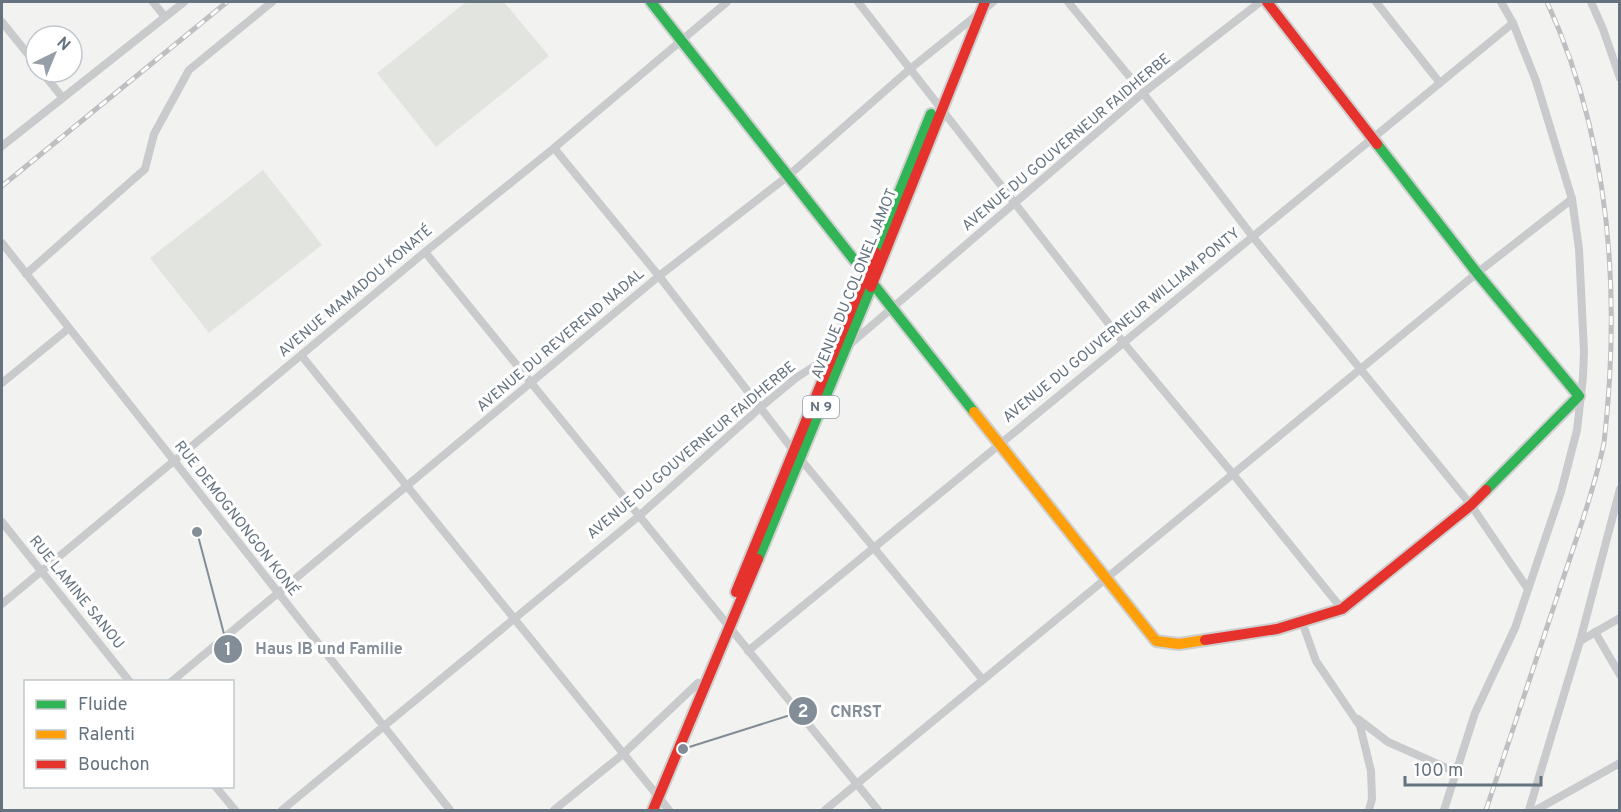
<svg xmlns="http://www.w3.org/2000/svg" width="1621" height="812" viewBox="0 0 1621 812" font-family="Overpass,sans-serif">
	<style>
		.park { fill: #e2e5df }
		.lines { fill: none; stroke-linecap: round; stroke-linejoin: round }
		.fast-casing { stroke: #cecfcf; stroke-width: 14 }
		.slow-casing { stroke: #cecfcf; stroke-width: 14 }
		.jam-casing { stroke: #cecfcf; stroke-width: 14 }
		.street { stroke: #c8cacb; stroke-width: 8 }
		.fast { stroke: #30b455; stroke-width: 10 }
		.slow { stroke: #ff9f0a; stroke-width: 10 }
		.jam { stroke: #e5322d; stroke-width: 10 }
		.rail-casing { stroke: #bebfc0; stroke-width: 5 }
		.rail { stroke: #fff; stroke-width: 3; stroke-dasharray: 9; stroke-linecap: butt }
		.labels { text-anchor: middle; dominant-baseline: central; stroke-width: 6; stroke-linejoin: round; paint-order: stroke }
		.shield { fill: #fff; stroke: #929da5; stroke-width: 1.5 }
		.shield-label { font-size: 14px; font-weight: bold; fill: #64737f }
		.street-label { font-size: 15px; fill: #64737f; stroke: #fff }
		.leader { fill: none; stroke: #828d97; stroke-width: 2 }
		.callout-dot { fill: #828d97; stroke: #fff; stroke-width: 2 }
		.mark-label { font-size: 18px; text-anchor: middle; font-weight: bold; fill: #fff }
		.callout-label { font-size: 16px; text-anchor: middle; font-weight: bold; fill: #828d97; stroke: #fff; stroke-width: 6; stroke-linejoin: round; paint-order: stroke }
	</style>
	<rect width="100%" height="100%" fill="#f2f2f1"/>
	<g class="park">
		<path d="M 466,2 L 504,2 L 549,56 L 436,147 L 377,73 Z"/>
		<path d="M 263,170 L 322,245 L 209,333 L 150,258 Z"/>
	</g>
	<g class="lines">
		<g class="fast-casing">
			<g id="fast">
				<path d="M 651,2 L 974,412"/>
				<path d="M 1377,144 L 1477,273 L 1579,396 L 1486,490"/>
				<path d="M 875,252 L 931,114"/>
				<path d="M 758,559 L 871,287"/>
			</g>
		</g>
		<g class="slow-casing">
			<path id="slow" d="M 974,412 L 1156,641 L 1179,644 L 1205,640"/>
		</g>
		<g class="jam-casing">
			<g id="jam">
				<path d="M 1267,2 L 1377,144"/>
				<path d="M 871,287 L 985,2"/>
				<path d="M 736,592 L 875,252"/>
				<path d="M 1205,640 L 1277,629 L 1342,609 L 1471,505 L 1486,490"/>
				<path d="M 653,810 L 758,559"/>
			</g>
		</g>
		<g class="street">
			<path d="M 153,2 L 165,17"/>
			<path d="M 858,2 L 1123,342 L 1233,474 L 1342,609"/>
			<path d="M 1068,2 L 1143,93 L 1253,237 L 1471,505 L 1528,589"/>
			<path d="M 1376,2 L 1440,83"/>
			<path d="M 1591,2 L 1603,29 L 1620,78"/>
			<path d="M 2,22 L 36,64"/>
			<path d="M 42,72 L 62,97"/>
			<path d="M 2,146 L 184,2"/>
			<path d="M 554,148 L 659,276 L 793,450 L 983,680"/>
			<path d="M 2,243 L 450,810"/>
			<path d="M 425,252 L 878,810"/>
			<path d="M 26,274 L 145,169 L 154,134 L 189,70 L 272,2"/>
			<path d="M 849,345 L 1143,93 L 1260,2"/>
			<path d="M 301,355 L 669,810"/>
			<path d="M 2,383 L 68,329"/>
			<path d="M 2,522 L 130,682"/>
			<path d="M 2,604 L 425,252 L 554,148 L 727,2"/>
			<path d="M 1302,622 L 1316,661 L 1360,726 L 1371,771 L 1372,799 L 1369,810"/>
			<path d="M 1595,632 L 1620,675"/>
			<path d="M 1580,641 L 1620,618"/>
			<path d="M 748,651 L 1513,23"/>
			<path d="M 171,682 L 659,276 L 788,176 L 910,69 L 993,2"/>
			<path d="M 1358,719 L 1388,742 L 1456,772"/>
			<path d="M 215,786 L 235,810"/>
			<path d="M 282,810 L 639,516 L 761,407 L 796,378 L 831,355"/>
			<path d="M 554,810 L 623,754 L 698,683"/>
			<path d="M 825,810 L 1477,273 L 1572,199"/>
			<path d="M 1444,810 L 1475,713 L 1515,628 L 1561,492 L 1577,430 L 1583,377 L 1584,351 L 1579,249 L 1572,199 L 1536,81 L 1513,23 L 1501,2"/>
			<path d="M 1529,810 L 1580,641 L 1620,489"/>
			<path d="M 1536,810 L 1620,763"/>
		</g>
		<use href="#fast" class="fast"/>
		<use href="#slow" class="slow"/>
		<use href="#jam" class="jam"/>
		<g class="rail-casing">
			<g id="rail">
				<path d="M 2,186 L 227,2"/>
				<path d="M 1486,810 C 1510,737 1535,664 1559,591 C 1575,542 1593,494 1604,443 C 1621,294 1610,139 1547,2"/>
			</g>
		</g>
		<use href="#rail" class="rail"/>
	</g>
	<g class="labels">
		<rect class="shield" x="803" y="396" width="36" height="22" rx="4.5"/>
		<g class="shield-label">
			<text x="821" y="407">N 9</text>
		</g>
		<g class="street-label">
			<text transform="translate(1067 143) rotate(-40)">AVENUE DU GOUVERNEUR FAIDHERBE</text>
			<text transform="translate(855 284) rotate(-68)">AVENUE DU COLONEL JAMOT</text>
			<text transform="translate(356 292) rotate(-40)">AVENUE MAMADOU KONATÉ</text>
			<text transform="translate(1122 326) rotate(-39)">AVENUE DU GOUVERNEUR WILLIAM PONTY</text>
			<text transform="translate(561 341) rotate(-40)">AVENUE DU REVEREND NADAL</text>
			<text transform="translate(692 451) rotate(-40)">AVENUE DU GOUVERNEUR FAIDHERBE</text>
			<text transform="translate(236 519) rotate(52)">RUE DEMOGNONGON KONÉ</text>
			<text transform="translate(76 593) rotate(51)">RUE LAMINE SANOU</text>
		</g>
	</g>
	<path class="leader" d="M197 532L228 649M683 749L803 711"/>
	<g class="callout-dot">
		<circle cx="197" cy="532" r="6"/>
		<circle cx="683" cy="749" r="6"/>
		<circle cx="228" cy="649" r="15"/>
		<circle cx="803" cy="711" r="15"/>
	</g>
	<g class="mark-label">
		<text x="228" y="655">1</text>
		<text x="803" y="717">2</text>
	</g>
	<g class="callout-label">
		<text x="329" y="654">Haus IB und Familie</text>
		<text x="856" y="717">CNRST</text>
	</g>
	<rect width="1621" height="812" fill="none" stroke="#64737f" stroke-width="6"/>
	<rect x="24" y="680" width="210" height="108" fill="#ffffff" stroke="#c1c7cc" stroke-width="1.5"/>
	<rect x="36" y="700" width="30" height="9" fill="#30b455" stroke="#c1c7cc" stroke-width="1.5"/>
	<text x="78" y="710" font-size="18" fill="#64737f">Fluide</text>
	<rect x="36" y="730" width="30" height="9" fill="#ff9f0a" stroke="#c1c7cc" stroke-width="1.5"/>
	<text x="78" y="740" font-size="18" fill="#64737f">Ralenti</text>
	<rect x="36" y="760" width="30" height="9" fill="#e5322d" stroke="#c1c7cc" stroke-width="1.5"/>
	<text x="78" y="770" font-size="18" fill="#64737f">Bouchon</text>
	<g transform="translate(54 54) rotate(43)"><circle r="28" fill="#ffffff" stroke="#c1c7cc" stroke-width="1.5"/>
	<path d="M0-4.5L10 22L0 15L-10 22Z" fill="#969fa7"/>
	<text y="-9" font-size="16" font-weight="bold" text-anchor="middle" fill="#64737f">N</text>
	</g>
	<path d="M1405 776v9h136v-9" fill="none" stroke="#64737f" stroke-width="3"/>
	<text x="1414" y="776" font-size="18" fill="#64737f" stroke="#ffffff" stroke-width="4.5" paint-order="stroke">100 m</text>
</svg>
